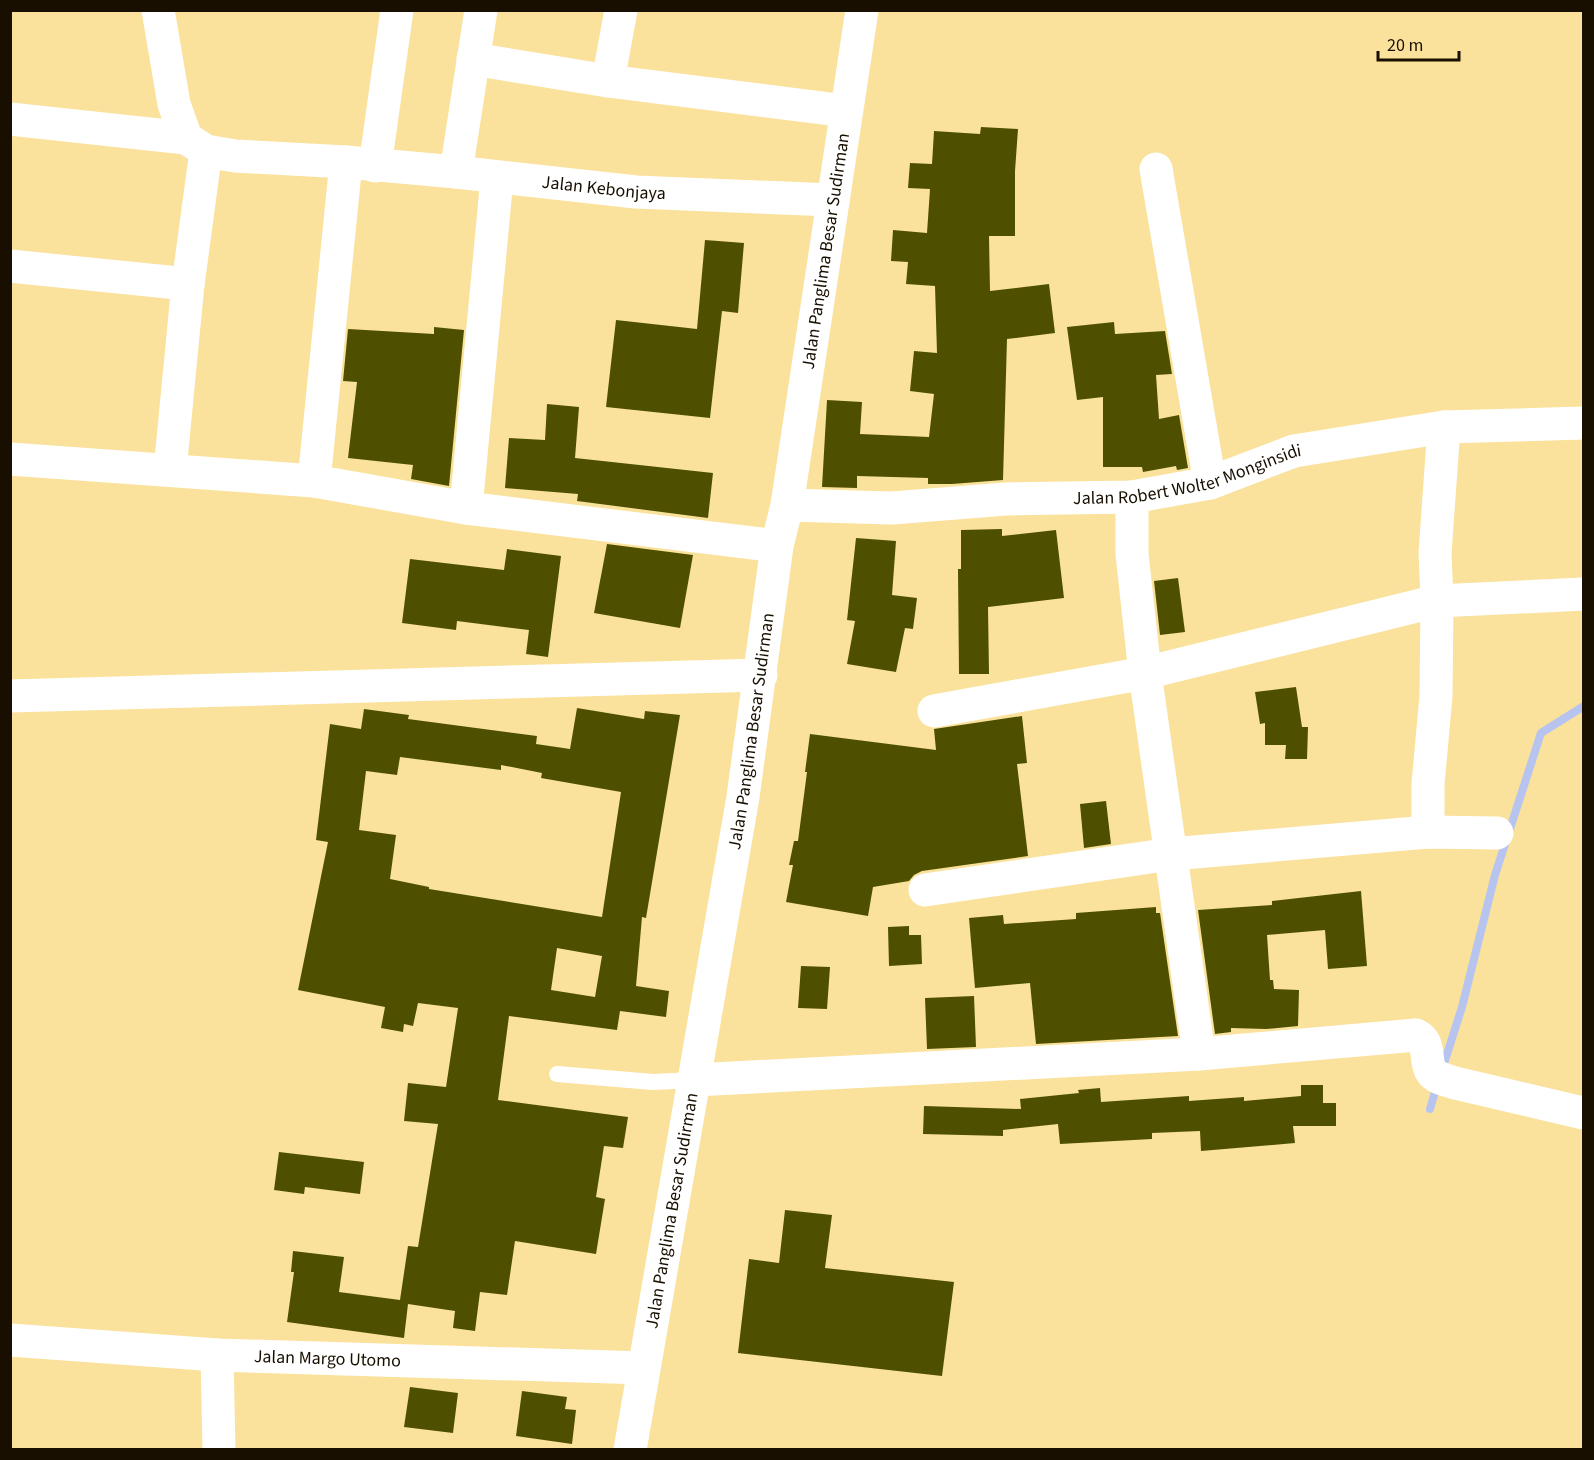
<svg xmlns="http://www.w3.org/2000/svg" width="1594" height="1460" viewBox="0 0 1594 1460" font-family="'Source Sans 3',sans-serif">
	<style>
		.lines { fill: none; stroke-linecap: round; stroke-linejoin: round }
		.stream { stroke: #b6c4ef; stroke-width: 8 }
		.building { fill: #4e5000; fill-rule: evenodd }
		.lane { stroke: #fff; stroke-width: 16 }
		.street { stroke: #fff; stroke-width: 33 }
		.secondary { stroke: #fff; stroke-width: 33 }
		.primary { stroke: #fff; stroke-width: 33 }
		.labels { text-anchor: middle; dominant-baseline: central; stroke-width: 6; stroke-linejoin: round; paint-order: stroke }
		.street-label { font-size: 18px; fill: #180f00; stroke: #fae29d }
	</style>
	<rect width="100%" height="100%" fill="#fae29d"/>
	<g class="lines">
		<g class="stream">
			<path d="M 1442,1070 L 1462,1007 L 1495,875 L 1541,733 L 1584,706"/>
			<path d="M 1430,1109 L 1437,1085"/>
		</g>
	</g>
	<g class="building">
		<path d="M 981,127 L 1018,129 L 1015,171 L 1015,236 L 989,236 L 990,291 L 1049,284 L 1055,333 L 1007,339 L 1003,480 L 952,484 L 928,484 L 928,478 L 857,476 L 857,488 L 822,487 L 827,400 L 862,402 L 860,434 L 929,437 L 934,394 L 910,391 L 914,351 L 937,353 L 935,286 L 906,284 L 908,262 L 891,261 L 893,230 L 927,233 L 930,189 L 908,188 L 910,163 L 932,164 L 934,131 L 980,134 Z"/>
		<path d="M 705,240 L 744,243 L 738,313 L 722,311 L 710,418 L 606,407 L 616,320 L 697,329 Z"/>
		<path d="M 1114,322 L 1115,334 L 1165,331 L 1172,374 L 1156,375 L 1159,419 L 1179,415 L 1188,468 L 1177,470 L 1176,466 L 1143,472 L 1142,467 L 1103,467 L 1103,397 L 1077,400 L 1067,327 Z"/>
		<path d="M 434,327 L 464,330 L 449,486 L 411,479 L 413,465 L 348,458 L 357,382 L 343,381 L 348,329 L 434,334 Z"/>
		<path d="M 547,404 L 579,407 L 575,458 L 713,473 L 708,518 L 577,501 L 578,494 L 505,488 L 509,438 L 545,440 Z"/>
		<path d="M 1002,529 L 1002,536 L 1056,530 L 1064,598 L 988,607 L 989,674 L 959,674 L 958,569 L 961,569 L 961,530 Z"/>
		<path d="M 856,538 L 896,541 L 892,595 L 917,598 L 913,629 L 905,628 L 896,672 L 847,664 L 855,621 L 847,620 Z"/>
		<path d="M 607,544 L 693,555 L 680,628 L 594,613 Z"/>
		<path d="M 507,549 L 561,556 L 548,657 L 526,654 L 529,630 L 457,621 L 456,630 L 402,623 L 410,559 L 504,570 Z"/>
		<path d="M 1178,578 L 1185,632 L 1160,635 L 1154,581 Z"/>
		<path d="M 1296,687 L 1302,727 L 1308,727 L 1307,759 L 1285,759 L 1286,745 L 1265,745 L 1265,723 L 1260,724 L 1255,692 Z"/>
		<path d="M 577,708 L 644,719 L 645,711 L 680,715 L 646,918 L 642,917 L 636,986 L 669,991 L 666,1017 L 620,1011 L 617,1030 L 509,1016 L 498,1100 L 628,1117 L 623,1148 L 604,1146 L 596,1197 L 605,1199 L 596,1254 L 515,1241 L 507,1295 L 480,1292 L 475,1331 L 453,1328 L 455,1311 L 408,1304 L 404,1338 L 287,1322 L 294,1272 L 291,1272 L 293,1251 L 344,1257 L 339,1292 L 400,1300 L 408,1246 L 418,1247 L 438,1124 L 404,1121 L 408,1083 L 446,1087 L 458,1008 L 418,1003 L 413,1026 L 404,1024 L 403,1032 L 381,1028 L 385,1007 L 298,990 L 328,842 L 316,840 L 330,724 L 361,729 L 364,709 L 409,715 L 408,719 L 537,736 L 536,744 L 570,749 ZM 400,757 L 501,770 L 501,765 L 542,773 L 541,778 L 621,792 L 602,917 L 429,889 L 429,887 L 390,879 L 396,835 L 359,830 L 366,771 L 397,775 ZM 557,948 L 602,956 L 595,997 L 551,990 Z"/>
		<path d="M 1022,716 L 1027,763 L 1017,764 L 1028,856 L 922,871 L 914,875 L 909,881 L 873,887 L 868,916 L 786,902 L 793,865 L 789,865 L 794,841 L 798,841 L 807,772 L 805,772 L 810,734 L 936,750 L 934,729 Z"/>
		<path d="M 1106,801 L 1111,844 L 1084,848 L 1080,804 Z"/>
		<path d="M 1361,891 L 1367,966 L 1328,969 L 1325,930 L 1267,935 L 1270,980 L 1273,980 L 1274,989 L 1299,990 L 1298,1026 L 1266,1029 L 1231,1028 L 1231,1032 L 1215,1034 L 1198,910 L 1272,905 L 1272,901 Z"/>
		<path d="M 1156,907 L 1156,913 L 1160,913 L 1178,1036 L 1036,1044 L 1030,983 L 975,988 L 969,918 L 1003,915 L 1004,924 L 1076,919 L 1076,913 Z"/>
		<path d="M 909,926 L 909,935 L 921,935 L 922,964 L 889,966 L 888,927 Z"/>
		<path d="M 801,966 L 830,967 L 827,1009 L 798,1008 Z"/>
		<path d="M 974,996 L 976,1047 L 927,1049 L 925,998 Z"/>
		<path d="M 1301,1085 L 1323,1085 L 1323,1103 L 1336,1103 L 1336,1126 L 1293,1126 L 1295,1143 L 1201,1151 L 1200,1131 L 1152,1133 L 1152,1139 L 1060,1144 L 1058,1124 L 1003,1130 L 1003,1136 L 923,1134 L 924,1106 L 1021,1109 L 1020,1099 L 1079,1093 L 1078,1090 L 1100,1088 L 1101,1102 L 1189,1096 L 1189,1101 L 1244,1097 L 1244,1101 L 1301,1096 Z"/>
		<path d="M 279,1152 L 364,1162 L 360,1194 L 305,1187 L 304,1194 L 274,1190 Z"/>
		<path d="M 785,1210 L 832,1215 L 825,1268 L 954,1282 L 942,1376 L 738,1353 L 749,1259 L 779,1263 Z"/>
		<path d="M 410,1387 L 458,1393 L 453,1433 L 404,1427 Z"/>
		<path d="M 522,1391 L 567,1397 L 565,1409 L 576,1410 L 572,1444 L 516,1436 Z"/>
	</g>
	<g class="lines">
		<path class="lane" d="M 557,1074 L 653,1082 L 694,1080"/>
		<g class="street">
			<path id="s1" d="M 158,10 L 174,104 L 186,138 L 206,151 L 235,156 L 346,162 L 456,172 L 636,192 L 833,200"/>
			<path d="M 473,59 L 608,81 L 846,111"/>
			<path d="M 608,81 L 621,10"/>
			<path d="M 10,119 L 186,138"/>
			<path d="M 375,166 L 397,10"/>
			<path d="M 1156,169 L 1210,483"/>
			<path d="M 456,172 L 481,10"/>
			<path d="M 10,266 L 188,284"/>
			<path d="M 10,459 L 314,481 L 466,508 L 777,546"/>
			<path d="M 170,470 L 188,284 L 206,151"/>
			<path d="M 314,481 L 346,162"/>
			<path d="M 1132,497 L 1132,554 L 1145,673 L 1199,1054"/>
			<path d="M 466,508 L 497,178"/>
			<path d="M 10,696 L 761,675"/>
			<path d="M 934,711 L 1145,673 L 1437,601 L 1584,594"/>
			<path d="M 1428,832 L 1428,784 L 1436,696 L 1437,601 L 1435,553 L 1444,427"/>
			<path d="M 925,890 L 1171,854 L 1428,832 L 1497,833"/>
			<path d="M 694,1080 L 1199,1054 L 1416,1035 C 1434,1043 1421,1067 1436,1076 C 1441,1079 1449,1081 1455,1083 L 1583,1113"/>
			<path id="s2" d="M 10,1340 L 217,1355 L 644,1368"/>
			<path d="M 217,1355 L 219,1450"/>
		</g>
		<path class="secondary" id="s3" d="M 787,505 L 892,508 L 1006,499 L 1132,497 L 1210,483 L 1294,451 L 1444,427 L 1584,423"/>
		<path class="primary" id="s4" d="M 630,1450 L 743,797 L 777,546 L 787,505 L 862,10"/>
	</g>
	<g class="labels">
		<g class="street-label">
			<text stroke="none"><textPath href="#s1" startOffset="555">Jalan Kebonjaya</textPath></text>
			<text stroke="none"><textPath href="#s4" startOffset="1215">Jalan Panglima Besar Sudirman</textPath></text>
			<text stroke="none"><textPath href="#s3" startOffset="404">Jalan Robert Wolter Monginsidi</textPath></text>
			<text stroke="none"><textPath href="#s4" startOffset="729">Jalan Panglima Besar Sudirman</textPath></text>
			<text stroke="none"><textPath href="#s4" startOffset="243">Jalan Panglima Besar Sudirman</textPath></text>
			<text stroke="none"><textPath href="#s2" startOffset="318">Jalan Margo Utomo</textPath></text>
		</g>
	</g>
	<rect width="1594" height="1460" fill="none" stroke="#180f00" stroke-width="24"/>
	<path d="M1378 51v9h81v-9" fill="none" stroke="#180f00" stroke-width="3"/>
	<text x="1387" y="51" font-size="18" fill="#180f00" stroke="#fae29d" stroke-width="4.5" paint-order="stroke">20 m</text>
</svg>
